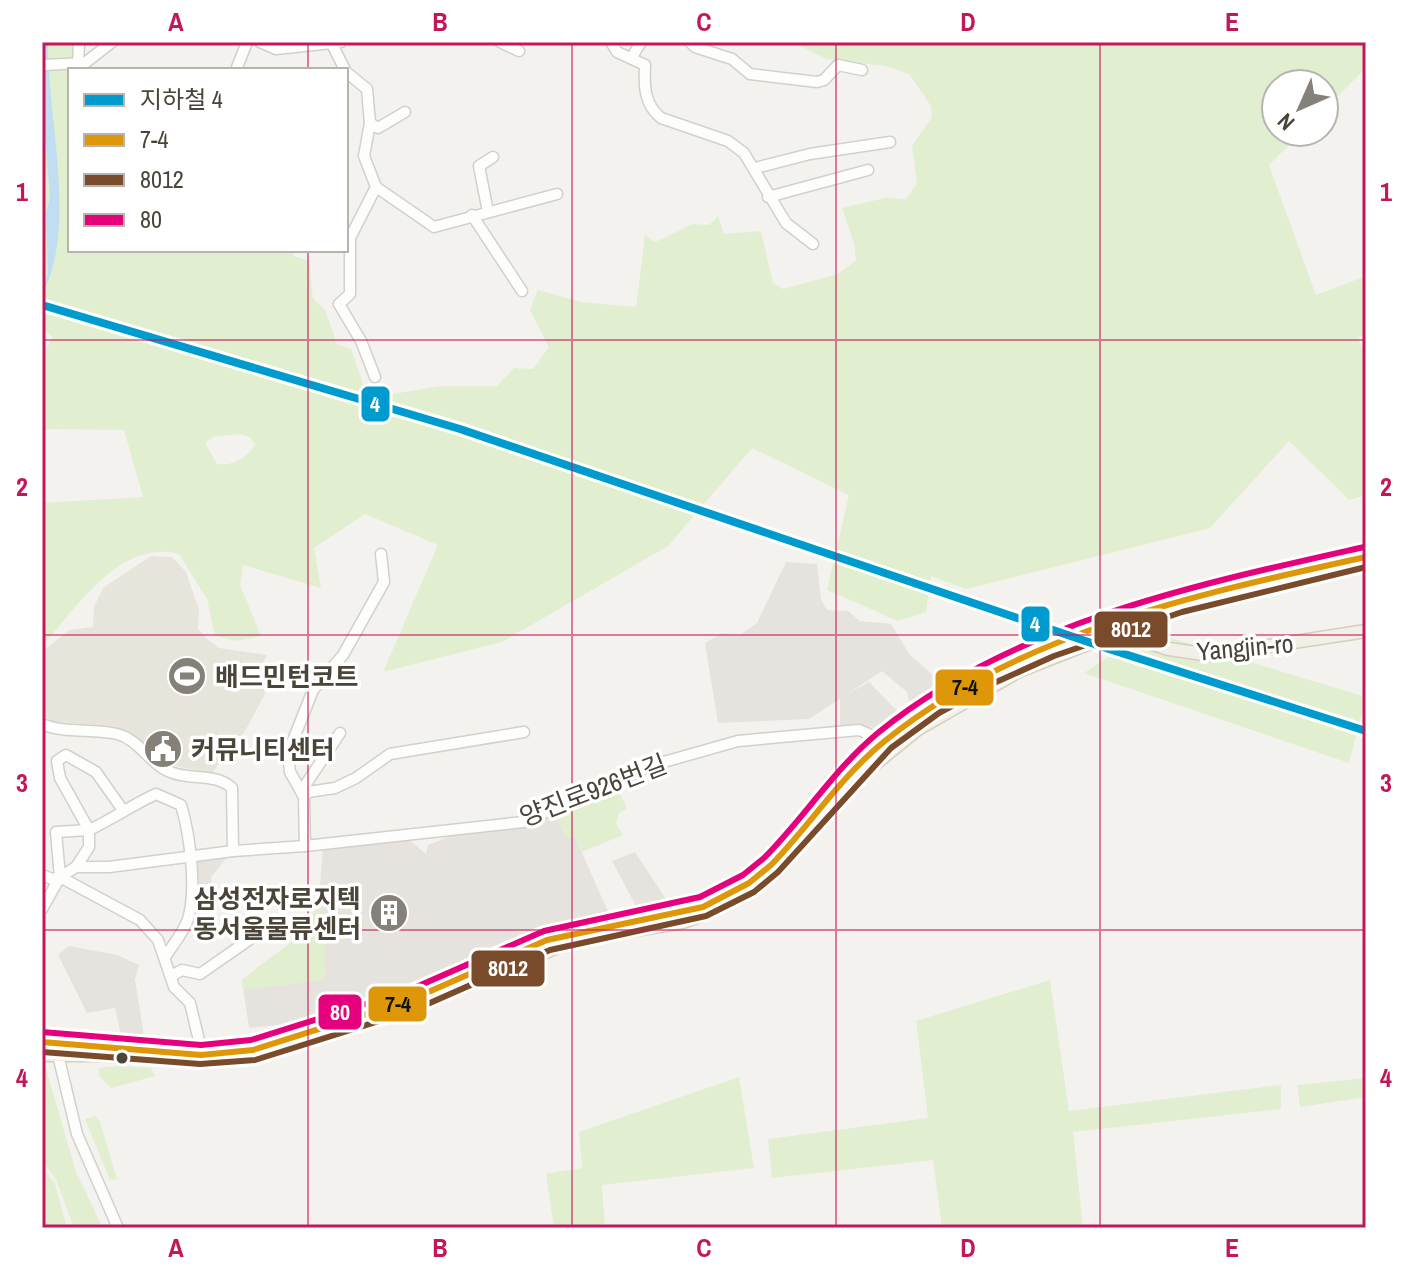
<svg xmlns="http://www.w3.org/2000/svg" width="1408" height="1270" viewBox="0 0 1408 1270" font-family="'Archivo Narrow','Noto Sans KR',sans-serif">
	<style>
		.residential { fill: #e7e4dc }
		.industrial { fill: #e6e2de }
		.green { fill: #e1eecf; fill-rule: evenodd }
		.parking { fill: #e6e3df }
		.water { fill: #c0ddf1 }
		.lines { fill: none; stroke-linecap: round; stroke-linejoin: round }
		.minor-casing { stroke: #d2d0cb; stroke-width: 13 }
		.major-casing { stroke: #d6cebb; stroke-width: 15 }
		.minor { stroke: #fdfdfc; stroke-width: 10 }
		.major { stroke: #f2efe6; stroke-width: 12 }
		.bus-1-casing { stroke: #fff; stroke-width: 12 }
		.bus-2-casing { stroke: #fff; stroke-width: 12 }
		.bus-3-casing { stroke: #fff; stroke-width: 12 }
		.bus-1 { stroke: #dd9709; stroke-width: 6 }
		.bus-2 { stroke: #7a4b2a; stroke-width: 6 }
		.bus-3 { stroke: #e5007d; stroke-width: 6 }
		.metro-1-casing { stroke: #fff; stroke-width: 14 }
		.metro-1 { stroke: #009bce; stroke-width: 8 }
		.grid { fill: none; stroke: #c2185b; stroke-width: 2; stroke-opacity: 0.55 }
		.bus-dot { fill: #4b4439; stroke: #fff; stroke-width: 3 }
		.labels { text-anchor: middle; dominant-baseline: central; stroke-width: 7; stroke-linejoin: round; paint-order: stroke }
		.street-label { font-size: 26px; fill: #4b4439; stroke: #fff }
		.poi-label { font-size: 26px; font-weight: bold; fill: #4b4439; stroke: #fff; text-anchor: start }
		.line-badge { stroke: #fff; stroke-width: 3 }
		.badge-label { font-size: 22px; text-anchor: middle; font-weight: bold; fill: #fff }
		.pale-badge-label { font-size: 22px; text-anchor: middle; font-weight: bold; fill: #111 }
		.neatline { fill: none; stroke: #c2185b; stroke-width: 3 }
		.grid-label { font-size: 26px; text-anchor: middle; font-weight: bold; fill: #c2185b }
	</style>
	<rect width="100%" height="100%" fill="#f4f2ee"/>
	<path class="residential" d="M 151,556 L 172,557 L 186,572 L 199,610 L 198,629 L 206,638 L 219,648 L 267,655 L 259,669 L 265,694 L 245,731 L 212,773 L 164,764 L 128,732 L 111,726 L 54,722 L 42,715 L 42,652 L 69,630 L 93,627 L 94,607 L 103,588 Z"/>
	<g class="industrial">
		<path d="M 786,562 L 817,564 L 821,600 L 827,610 L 848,611 L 860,621 L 891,624 L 910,655 L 942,683 L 911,710 L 907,692 L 882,671 L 809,719 L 718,723 L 705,643 L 722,633 L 740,635 L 757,623 Z"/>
		<path d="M 554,813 L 575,837 L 609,914 L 567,922 L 522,938 L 424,991 L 358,1005 L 307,1022 L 249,1028 L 242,980 L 297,939 L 308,925 L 319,900 L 323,848 L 408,839 L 426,854 L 428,845 L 455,834 Z"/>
		<path d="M 69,946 L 117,955 L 139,965 L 135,980 L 145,1042 L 122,1040 L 115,1008 L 87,1013 L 58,955 Z"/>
	</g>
	<g class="green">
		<path d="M 42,42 L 73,42 L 68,253 L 70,248 L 291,250 L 294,256 L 309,261 L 313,298 L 325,310 L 337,344 L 351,349 L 368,398 L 442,386 L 497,386 L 514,368 L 533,369 L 549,347 L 530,310 L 538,290 L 581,302 L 636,307 L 645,235 L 655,242 L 693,224 L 709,225 L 718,216 L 724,234 L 761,231 L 773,283 L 783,289 L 838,274 L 856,260 L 854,243 L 842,208 L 885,198 L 906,199 L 917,183 L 912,146 L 932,117 L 931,106 L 909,74 L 885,66 L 826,59 L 793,42 L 1366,42 L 1366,68 L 1324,110 L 1324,84 L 1276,84 L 1276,132 L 1302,132 L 1269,165 L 1316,295 L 1366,276 L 1366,333 L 1358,338 L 1366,356 L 1366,495 L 1349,500 L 1289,441 L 1210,528 L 966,589 L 931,576 L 926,612 L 898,621 L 827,590 L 849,495 L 752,448 L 668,546 L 502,642 L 383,672 L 438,545 L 365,514 L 314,548 L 321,588 L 243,565 L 240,585 L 261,636 L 237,641 L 215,636 L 207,599 L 179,554 C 120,538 77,608 42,646 L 42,503 L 143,497 L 124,430 L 42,429 L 42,354 L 53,337 L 42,329 ZM 240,434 L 250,437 L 255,445 C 245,459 234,466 217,464 L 205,443 L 213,437 Z"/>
		<path d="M 1147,631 L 1366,697 L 1349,763 L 1084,673 Z"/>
		<path d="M 616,786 L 627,809 L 619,813 L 616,823 L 623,835 L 582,852 L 575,837 L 565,838 L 554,813 Z"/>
		<path d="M 319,900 L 324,914 L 326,977 L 319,981 L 243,990 L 242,980 C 277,949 299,947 319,900 Z"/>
		<path d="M 1050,980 L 1069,1111 L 1281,1085 L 1281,1109 L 1073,1132 L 1083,1228 L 942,1228 L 933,1160 L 772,1178 L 768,1139 L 928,1118 L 916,1021 Z"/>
		<path d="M 42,1055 L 76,1172 L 103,1228 L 74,1228 L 56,1179 L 42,1161 Z"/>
		<path d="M 116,1066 L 151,1068 L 155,1076 L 111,1088 L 99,1076 L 99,1068 Z"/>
		<path d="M 739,1077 L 754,1168 L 602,1185 L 605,1228 L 554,1228 L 546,1174 L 582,1168 L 579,1132 Z"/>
		<path d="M 1366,1078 L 1366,1097 L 1300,1107 L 1297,1085 Z"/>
		<path d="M 95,1116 L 100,1122 L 117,1179 L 110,1180 L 85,1119 Z"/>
		<path d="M 42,1167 L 55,1184 L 67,1228 L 46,1228 L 42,1220 Z"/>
	</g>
	<g class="parking">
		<path d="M 869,682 L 902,716 L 881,730 L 862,725 L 840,726 L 840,698 Z"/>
		<path d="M 635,852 L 673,910 L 640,912 L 637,908 L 612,861 Z"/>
		<path d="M 227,857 L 211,877 L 212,896 L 195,897 L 193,861 Z"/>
	</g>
	<path class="water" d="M 43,42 L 48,42 C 47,117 78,229 42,294 L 48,273 L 46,213 L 50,198 L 42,99 Z"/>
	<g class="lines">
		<g class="minor-casing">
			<g id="minor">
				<path d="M 260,42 L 276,49 L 341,42"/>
				<path d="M 500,42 L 519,51"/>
				<path d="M 611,42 L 617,52 L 645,65 C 644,86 644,104 661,118 L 728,141 L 744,153 L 786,223 L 813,244"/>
				<path d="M 690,42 L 695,47 L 732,59 L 750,74 L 817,82 L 824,80 L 838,65 L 862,70"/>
				<path d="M 332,44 L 345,70"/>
				<path d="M 632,57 L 641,42"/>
				<path d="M 42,65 L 85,63 L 112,42"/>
				<path d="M 78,68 L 79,42"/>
				<path d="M 236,70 L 247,42"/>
				<path d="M 346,72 L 367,89 L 370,123 L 364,156 L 376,187 L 350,238 L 350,294 L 339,304 L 361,341 L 375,377"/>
				<path d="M 370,123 L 378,128 L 405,112"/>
				<path d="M 755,168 L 810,154 L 890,142"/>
				<path d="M 376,187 L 434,227 L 557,194"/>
				<path d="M 768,197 L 868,170"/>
				<path d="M 488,212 L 479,166 L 493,157"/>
				<path d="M 472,215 L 522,291"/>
				<path d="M 42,724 C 64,734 93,728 117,734 C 141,740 150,766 173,773 C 193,780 216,773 232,788 L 233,851"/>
				<path d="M 305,795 L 306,784 L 340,733"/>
				<path d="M 304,797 L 290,772 L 288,753 L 313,690 L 343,655 L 384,582 L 381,554"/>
				<path d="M 305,846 L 304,797 L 308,792 L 335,788 L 356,778 L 390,754 L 524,732"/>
				<path d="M 76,867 L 89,847 L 89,830 C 113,819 132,805 156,794 L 181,805 C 190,835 197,889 188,919 C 184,932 172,946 165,957"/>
				<path d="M 42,875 L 52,879 L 60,877 L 140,920 L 158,940 L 174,987 L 190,1003 L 202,1053"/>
				<path d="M 60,877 L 76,867 L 109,867 L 233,851 L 305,846 L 523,822 L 653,765 L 738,741 L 859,730 L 890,743"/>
				<path d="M 42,909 L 60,877 L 56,832 L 89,830 L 60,778 L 57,761 L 66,755 L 96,772 L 122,809"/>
				<path d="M 171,976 L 182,970 L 200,974 L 266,928"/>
				<path d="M 42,1032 L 58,1055 L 77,1134 L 118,1228"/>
			</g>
		</g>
		<g class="major-casing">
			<g id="major">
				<path d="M 788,848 C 822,812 848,769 886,739 C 989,656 1141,610 1267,579"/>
				<path d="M 393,1005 C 453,984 509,952 569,934 C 613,921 659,923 702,908"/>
				<path d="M 42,1042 L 222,1053"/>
				<path d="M 42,1055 L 99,1055 L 208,1062 L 265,1055 L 417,1006 L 574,940 L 683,922 L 711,912 L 758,886 L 777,871 L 865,772 L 918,729 L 1019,671 L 1108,636 L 1132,637 L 1169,649 L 1210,655 L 1366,631"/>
			</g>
		</g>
		<use href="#minor" class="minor"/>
		<use href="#major" class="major"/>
		<g class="bus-1-casing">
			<path id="bus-1" d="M 42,1042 L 201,1055 L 253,1050 L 410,1000 L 547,940 L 703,907 L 749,883 L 771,865 C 810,825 842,775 886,740 C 1020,632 1202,593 1366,557"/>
		</g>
		<g class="bus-2-casing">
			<path id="bus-2" d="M 42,1052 L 200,1064 L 255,1060 L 414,1010 L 550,950 L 706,916 L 754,892 L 778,872 L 891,748 L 939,713 L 994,683 L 1054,656 L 1182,612 L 1366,567"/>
		</g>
		<g class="bus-3-casing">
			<path id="bus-3" d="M 42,1032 L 201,1045 L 251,1040 L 407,991 L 544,931 L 700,897 L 743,875 L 764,858 C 804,818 835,768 879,732 C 1013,623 1199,584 1364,547"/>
		</g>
		<use href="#bus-1" class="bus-1"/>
		<use href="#bus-2" class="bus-2"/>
		<use href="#bus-3" class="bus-3"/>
		<g class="metro-1-casing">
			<path id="metro-1" d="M 42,305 L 460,429 L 1109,649 L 1366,731"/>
		</g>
		<use href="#metro-1" class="metro-1"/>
	</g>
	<path class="grid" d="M 308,42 L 308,70M 572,42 L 572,1228M 836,42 L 836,1228M 1100,42 L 1100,1228M 308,250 L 308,1228M 42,340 L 1366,340M 42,635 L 1366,635M 42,930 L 1366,930"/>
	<defs>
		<g id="stadium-disc" transform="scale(2)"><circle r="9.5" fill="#868178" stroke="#fff"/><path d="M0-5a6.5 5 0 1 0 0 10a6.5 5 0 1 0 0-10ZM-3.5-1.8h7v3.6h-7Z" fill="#fff"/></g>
		<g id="civic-disc" transform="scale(2)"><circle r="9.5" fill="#868178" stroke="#fff"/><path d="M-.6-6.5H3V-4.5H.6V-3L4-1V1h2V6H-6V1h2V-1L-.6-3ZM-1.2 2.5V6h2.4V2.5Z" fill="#fff"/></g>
		<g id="building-disc" transform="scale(2)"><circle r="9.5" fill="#868178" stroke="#fff"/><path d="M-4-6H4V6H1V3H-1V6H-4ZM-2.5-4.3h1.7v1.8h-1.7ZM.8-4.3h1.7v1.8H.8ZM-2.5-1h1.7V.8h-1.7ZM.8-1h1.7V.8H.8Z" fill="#fff"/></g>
	</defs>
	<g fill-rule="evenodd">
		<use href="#stadium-disc" x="187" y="676"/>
		<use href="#civic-disc" x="163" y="749"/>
		<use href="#building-disc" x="389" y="913"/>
	</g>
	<circle class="bus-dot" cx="122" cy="1058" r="7"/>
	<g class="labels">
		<g class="street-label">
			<text transform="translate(1245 647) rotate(-5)">Yangjin-ro</text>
			<text transform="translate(593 790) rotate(-21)">양진로926번길</text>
		</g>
		<g class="poi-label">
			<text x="215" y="676">배드민턴코트</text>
			<text x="191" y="749">커뮤니티센터</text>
			<text x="361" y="898" text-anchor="end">삼성전자로지텍<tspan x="361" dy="30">동서울물류센터</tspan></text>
		</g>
	</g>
	<g class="line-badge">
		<rect x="360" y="385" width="31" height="38" rx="8" fill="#009bce"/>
		<rect x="1020" y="605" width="31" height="38" rx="8" fill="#009bce"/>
		<rect x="1093" y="610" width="76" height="39" rx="8" fill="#7a4b2a"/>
		<rect x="934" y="668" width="61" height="39" rx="8" fill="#dd9709"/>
		<rect x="470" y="949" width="76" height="39" rx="8" fill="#7a4b2a"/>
		<rect x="367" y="985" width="61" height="38" rx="8" fill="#dd9709"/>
		<rect x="317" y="993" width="46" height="38" rx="8" fill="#e5007d"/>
	</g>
	<g class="badge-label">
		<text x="375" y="412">4</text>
		<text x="1035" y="632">4</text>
		<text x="1131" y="637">8012</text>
		<text x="508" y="976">8012</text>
		<text x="340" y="1020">80</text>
	</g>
	<g class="pale-badge-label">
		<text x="965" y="695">7-4</text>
		<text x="398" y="1012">7-4</text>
	</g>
	<rect width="1408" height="1270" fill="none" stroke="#ffffff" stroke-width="88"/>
	<rect x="68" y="68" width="280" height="184" fill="#ffffff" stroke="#b7b4b0" stroke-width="2"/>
	<rect x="84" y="94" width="40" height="12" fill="#009bce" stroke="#b7b4b0" stroke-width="2"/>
	<text x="140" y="108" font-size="24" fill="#4b4439">지하철 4</text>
	<rect x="84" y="134" width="40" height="12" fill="#dd9709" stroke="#b7b4b0" stroke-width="2"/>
	<text x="140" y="148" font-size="24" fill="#4b4439">7-4</text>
	<rect x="84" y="174" width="40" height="12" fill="#7a4b2a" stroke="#b7b4b0" stroke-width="2"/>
	<text x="140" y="188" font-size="24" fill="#4b4439">8012</text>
	<rect x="84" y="214" width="40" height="12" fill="#e5007d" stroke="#b7b4b0" stroke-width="2"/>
	<text x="140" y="228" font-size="24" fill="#4b4439">80</text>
	<g transform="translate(1300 108) rotate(225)"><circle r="38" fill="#ffffff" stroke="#b7b4b0" stroke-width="2"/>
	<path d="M0-6L14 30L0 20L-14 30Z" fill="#868178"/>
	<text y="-12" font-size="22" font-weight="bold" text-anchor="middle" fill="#4b4439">N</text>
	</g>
	<rect x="44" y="44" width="1320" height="1182" class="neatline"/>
	<g class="grid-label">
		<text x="176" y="31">A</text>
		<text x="440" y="31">B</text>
		<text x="704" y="31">C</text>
		<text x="968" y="31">D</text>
		<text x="1232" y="31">E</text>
		<text x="22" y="201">1</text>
		<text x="1386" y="201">1</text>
		<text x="22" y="496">2</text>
		<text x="1386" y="496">2</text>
		<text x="22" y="792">3</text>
		<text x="1386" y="792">3</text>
		<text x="22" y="1087">4</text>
		<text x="1386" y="1087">4</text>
		<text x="176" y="1257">A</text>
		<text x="440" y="1257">B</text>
		<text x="704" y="1257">C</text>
		<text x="968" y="1257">D</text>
		<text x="1232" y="1257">E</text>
	</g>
</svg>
